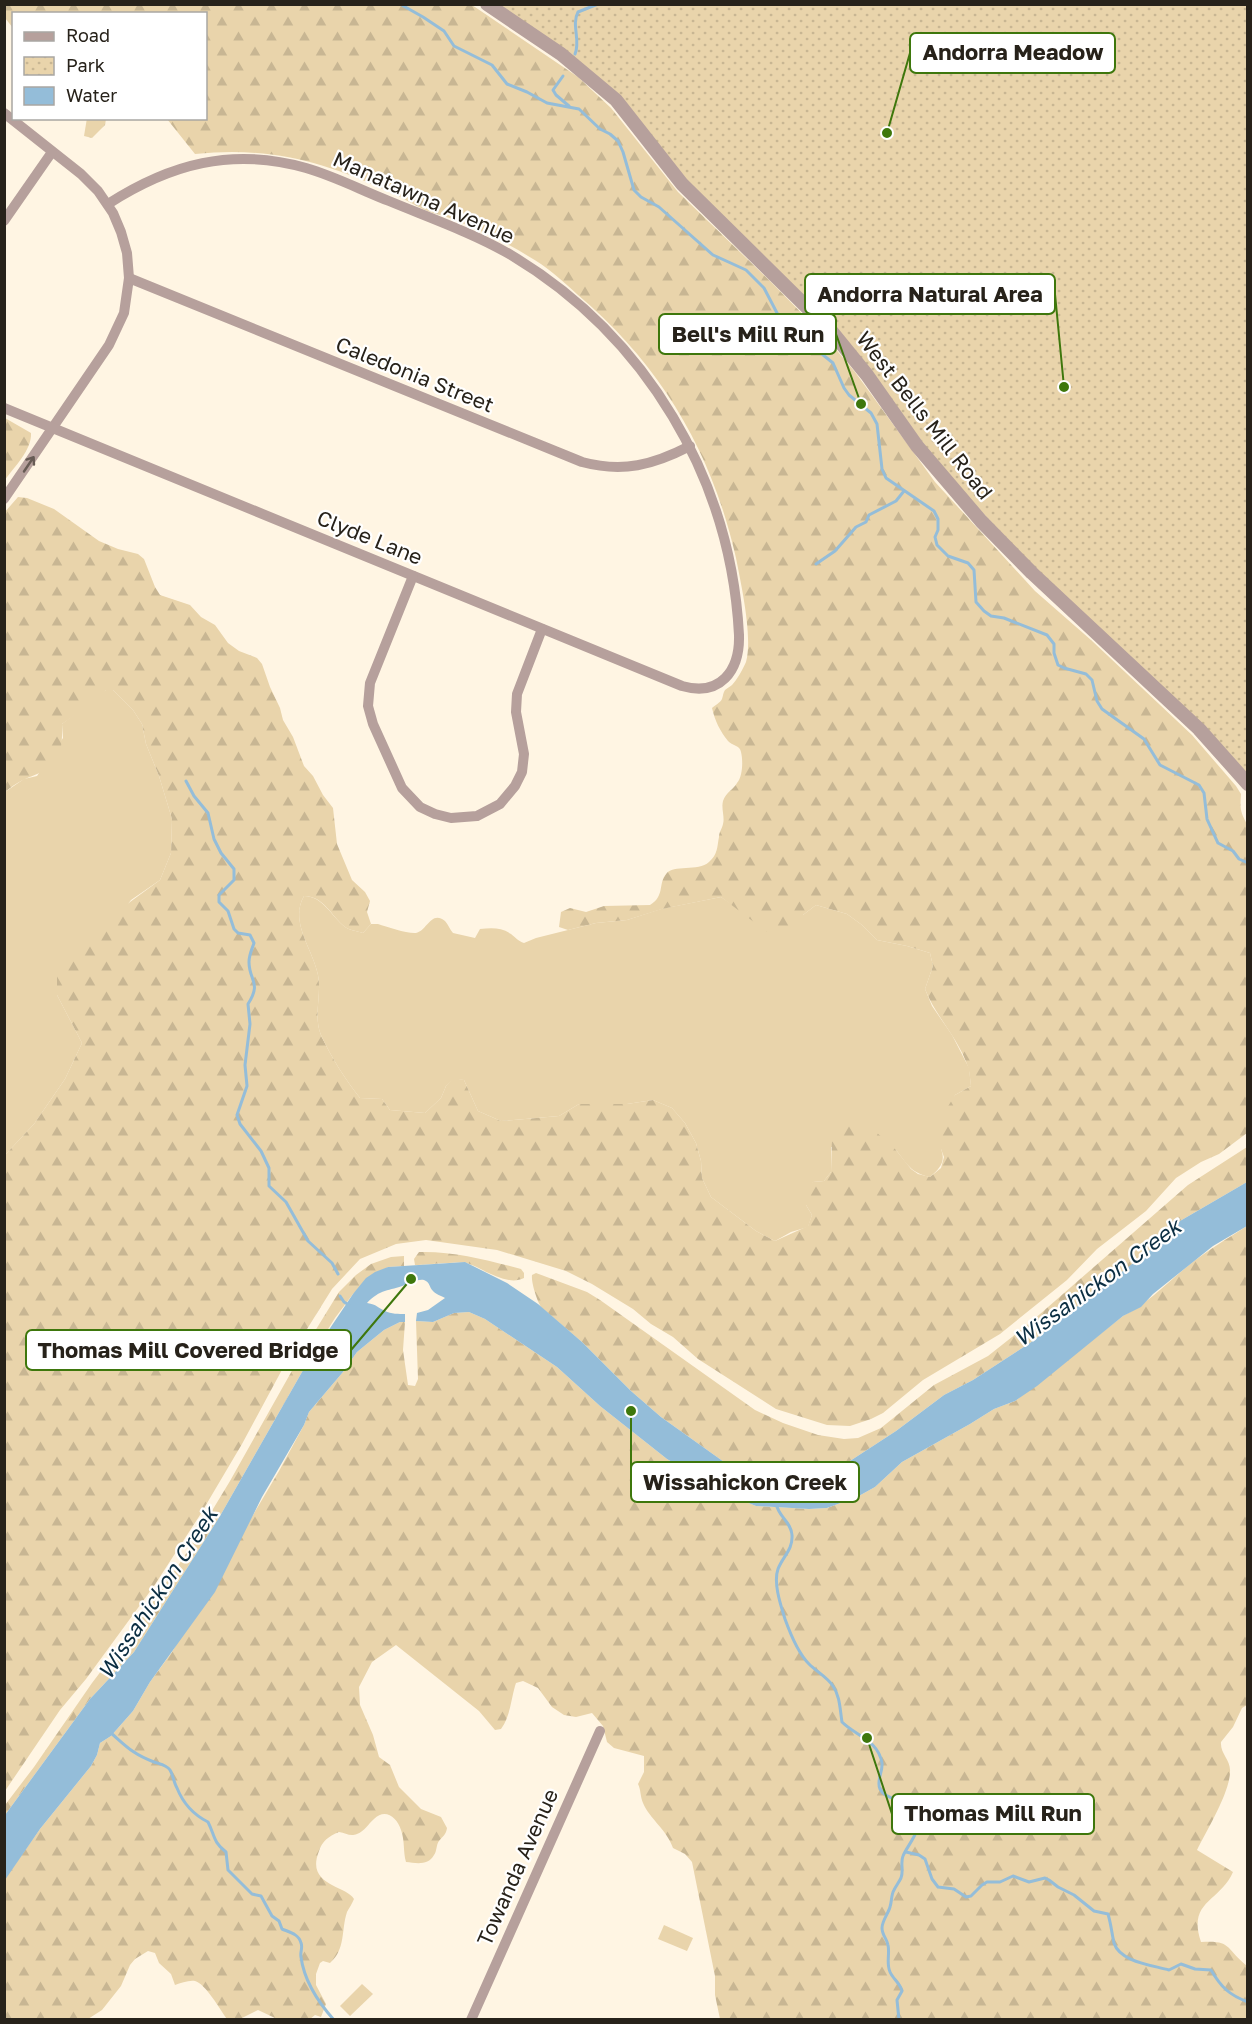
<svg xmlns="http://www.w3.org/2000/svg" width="1252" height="2024" viewBox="0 0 1252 2024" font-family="'Golos Text',sans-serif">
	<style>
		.grass { fill: #e9d4ab }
		.forest { fill: url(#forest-firs) }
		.park { fill: url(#park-dots) }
		.water { fill: #94bdd9 }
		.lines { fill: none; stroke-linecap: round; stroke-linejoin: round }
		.stream { stroke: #94bdd9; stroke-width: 3 }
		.minor { stroke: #b6a09c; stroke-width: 10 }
		.tertiary { stroke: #b6a09c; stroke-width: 14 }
		.oneway { stroke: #675b54 }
		.labels { text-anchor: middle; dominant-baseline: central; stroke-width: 4.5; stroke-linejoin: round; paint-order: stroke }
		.street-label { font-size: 21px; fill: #27221a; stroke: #fff }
		.water-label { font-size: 22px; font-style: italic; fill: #0b2e42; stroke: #fff }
		.leader { fill: none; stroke: #3e770c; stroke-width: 2 }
		.callout-dot { fill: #3e770c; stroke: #fff; stroke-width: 2 }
		.callout { fill: #fff; stroke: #3e770c; stroke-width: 2 }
		.callout-label { font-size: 22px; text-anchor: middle; font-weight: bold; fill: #27221a }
	</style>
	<defs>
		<pattern id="forest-firs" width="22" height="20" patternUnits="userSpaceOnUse" patternTransform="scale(1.5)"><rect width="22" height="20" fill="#e9d4ab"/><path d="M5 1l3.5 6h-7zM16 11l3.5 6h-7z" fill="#c8b693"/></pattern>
		<pattern id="park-dots" width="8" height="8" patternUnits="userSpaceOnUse" patternTransform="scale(1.5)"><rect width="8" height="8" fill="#e9d4ab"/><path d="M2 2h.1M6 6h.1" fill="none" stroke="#c8b693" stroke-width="1.8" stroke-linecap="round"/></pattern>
	</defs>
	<rect width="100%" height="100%" fill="#fff5e3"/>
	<g class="grass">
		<path d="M 106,690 L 113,690 L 133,710 L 142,724 L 146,744 L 159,776 L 172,819 L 171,853 L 160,880 L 131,900 L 57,995 L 82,1043 L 65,1079 L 34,1124 L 5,1155 L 5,792 L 24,779 L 37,776 L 63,738 L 62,724 Z"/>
		<path d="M 304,896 C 323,896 331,916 345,927 C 349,930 357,931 363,933 L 371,924 L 378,924 C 387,927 408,934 416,933 C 427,931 431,910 445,921 C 448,924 450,930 453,933 L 475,938 L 480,929 C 491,928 501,927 511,934 C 516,938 518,941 524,943 L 536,938 L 596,923 L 627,920 L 661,909 L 721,897 L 743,912 L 803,915 L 816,905 L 847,914 L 862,925 L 877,940 L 907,946 L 930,953 L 933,966 L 925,989 L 932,1006 L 952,1035 L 969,1068 L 971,1086 L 955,1095 L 941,1149 C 946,1162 940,1168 930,1177 C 911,1173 907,1164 896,1150 L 831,1147 L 831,1172 L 824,1181 L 813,1182 L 806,1205 L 812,1215 L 808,1227 L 791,1232 L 775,1241 L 756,1231 L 711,1197 L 702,1178 L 701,1161 L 696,1143 L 685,1123 L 672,1108 L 653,1100 L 627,1104 L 579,1104 L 559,1116 L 501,1121 L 478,1111 L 464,1080 L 453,1079 L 446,1086 L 441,1098 L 425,1113 L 390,1110 L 382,1099 L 360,1098 C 345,1079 331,1057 321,1035 C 313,1016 322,994 318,975 C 313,949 289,922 304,896 Z"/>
		<path d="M 664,1925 L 693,1938 L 687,1951 L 658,1939 Z"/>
		<path d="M 362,1984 L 373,1994 L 350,2016 L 340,2006 Z"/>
	</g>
	<g class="forest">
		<path d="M 5,4 L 472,5 L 578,77 L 611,108 L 678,192 L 771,282 L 828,340 L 855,372 L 935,482 L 1035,591 L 1091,640 L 1192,735 L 1236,786 L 1241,794 C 1240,810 1240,811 1248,826 L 1247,1133 L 1219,1154 L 1201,1162 L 1176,1178 L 1146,1211 L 1097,1249 L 1067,1280 L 1000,1334 L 923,1380 L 883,1413 L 871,1419 L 850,1426 L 827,1425 L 776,1409 L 698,1359 L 673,1337 L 651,1324 L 633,1309 L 592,1284 L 566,1271 L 497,1250 L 426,1240 L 396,1244 L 360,1259 L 332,1289 L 284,1366 L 242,1444 L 200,1515 L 154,1586 L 86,1679 L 60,1710 L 5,1791 L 5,1155 L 34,1124 L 65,1079 L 82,1043 L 57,995 L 57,968 L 115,913 L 160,880 L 171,853 L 172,819 L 159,776 L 146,744 L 142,724 L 133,710 L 113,690 L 106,690 L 101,697 L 62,724 C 64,784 39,763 5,792 L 4,513 L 18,497 L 27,498 L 54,509 L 99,541 L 118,549 L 138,554 L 144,559 L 155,587 L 160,595 L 190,605 L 201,617 L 215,625 L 228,643 L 239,651 L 257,658 L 262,664 L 270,687 L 280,708 L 283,720 L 293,737 L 304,766 L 313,776 L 323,795 L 333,808 L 337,844 L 352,880 L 365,892 L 370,901 L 367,912 L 371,924 L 363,933 C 357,931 349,930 345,927 C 331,916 324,896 304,896 C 289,922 313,949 318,975 C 322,994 313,1016 321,1035 C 331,1057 345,1079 360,1098 L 382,1099 L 390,1110 L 425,1113 L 441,1098 L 446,1086 L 453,1078 L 464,1080 L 478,1111 L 501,1121 L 559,1116 L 579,1104 L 627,1104 L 653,1100 L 672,1108 L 685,1123 L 696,1143 L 701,1161 L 702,1178 L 711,1197 L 756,1231 L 775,1241 L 808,1226 L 812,1215 L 806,1205 L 805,1188 L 813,1182 L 824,1181 L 831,1172 L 832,1136 L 839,1127 L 851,1124 L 862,1125 L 875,1131 L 896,1150 L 911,1169 L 918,1174 L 930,1177 L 941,1168 L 944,1157 L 941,1149 L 941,1130 L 947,1108 L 955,1095 L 971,1086 C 970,1080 970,1073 968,1067 C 959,1039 936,1017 925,989 L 933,966 L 930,953 L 907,946 L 877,940 L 862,925 L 847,914 L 816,905 L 803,915 L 791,937 L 767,932 L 721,897 L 662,909 L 627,920 L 596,923 L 568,930 L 559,927 L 561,912 L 570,908 L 586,912 L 604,906 L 650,905 C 665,896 658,884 666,874 C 673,864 698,872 709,862 C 718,854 717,847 719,837 C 719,832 722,829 723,824 C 725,817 721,809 723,801 C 726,792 733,790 737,783 C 743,776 743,760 741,752 C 740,745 732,746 728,741 C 720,731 715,721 712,708 C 715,705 720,703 722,699 C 723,696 723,693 725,690 C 727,688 730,687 732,685 C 737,680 743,669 746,662 C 753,637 741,584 736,558 C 712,452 661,365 578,295 C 563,281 546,266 528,256 C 505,242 480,230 455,220 C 445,216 435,214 425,210 C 414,205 403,198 392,193 C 325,162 270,146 195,154 L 167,119 L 206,118 L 206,14 L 14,14 L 13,28 L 5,18 Z"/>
		<path d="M 87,118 L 106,119 L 105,125 L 92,138 L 84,136 Z"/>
		<path d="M 5,418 L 31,433 C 32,450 14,467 5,480 Z"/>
		<path d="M 1247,1147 L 1247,1182 L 1180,1221 L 1155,1247 L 1030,1343 L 973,1380 L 944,1395 L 896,1431 L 850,1461 L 814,1474 L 735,1468 L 724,1462 L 661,1417 L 631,1391 L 582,1342 L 542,1308 C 537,1302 531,1282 532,1275 L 536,1273 L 587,1292 L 600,1300 L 755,1410 L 783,1423 L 818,1435 L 844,1439 L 858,1438 L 881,1428 L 934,1385 L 988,1356 L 1032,1321 L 1188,1185 Z"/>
		<path d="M 1247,1226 L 1247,1705 L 1242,1708 L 1233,1727 L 1221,1742 C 1220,1754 1231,1760 1230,1772 C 1230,1792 1206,1832 1197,1850 L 1233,1872 C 1220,1902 1187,1901 1201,1942 C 1232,1940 1225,1948 1247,1966 L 1247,2019 L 720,2019 L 715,1995 L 715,1976 L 692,1862 L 685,1854 L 673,1848 C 667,1830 649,1818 643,1803 C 640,1796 641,1790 638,1784 L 644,1772 L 644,1756 L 614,1748 L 607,1742 L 603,1726 L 592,1713 L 576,1717 L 564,1715 L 552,1707 L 538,1688 L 523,1681 L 516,1683 L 515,1686 C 511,1700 510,1717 501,1729 L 495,1730 L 479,1711 L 396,1645 L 372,1662 L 359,1687 L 360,1705 L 373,1735 L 379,1757 L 390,1765 L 399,1787 L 421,1809 L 441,1817 L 447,1828 C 446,1835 443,1836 439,1841 C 436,1845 437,1851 434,1855 C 428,1866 416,1863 406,1862 C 403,1852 405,1841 401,1830 C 397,1817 385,1808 374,1819 C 368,1824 365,1831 357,1834 C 350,1837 346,1833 339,1832 C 329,1836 322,1841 319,1851 C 305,1886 346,1885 354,1899 C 352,1904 349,1908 347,1912 C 341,1930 346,1949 330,1963 L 323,1961 L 320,1963 L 316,1974 L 316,1985 L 326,2004 L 321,2017 L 315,2015 L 310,2019 L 275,2018 L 258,2010 L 240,2019 L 227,2019 C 221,2011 205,1983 195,1981 C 189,1980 181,1983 175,1985 L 171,1974 L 159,1963 L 155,1953 L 148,1951 L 135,1959 L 130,1965 L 121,1986 L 102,2010 L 88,2019 L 5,2019 L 4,1880 L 40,1829 L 91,1766 L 97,1755 L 100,1743 L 111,1736 L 133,1711 L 150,1682 L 172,1652 L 279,1471 L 304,1425 L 309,1412 L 343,1372 L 357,1352 L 384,1330 L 400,1322 L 405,1322 L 403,1350 L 408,1385 L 415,1386 L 418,1379 L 416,1321 L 433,1322 L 454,1313 L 469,1312 L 485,1319 L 557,1367 L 600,1406 L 667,1459 L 693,1475 L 726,1494 L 756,1506 L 809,1509 L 827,1508 L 857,1497 L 875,1487 L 902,1462 L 970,1424 L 994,1409 L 1015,1401 L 1123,1316 C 1147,1304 1167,1283 1189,1265 C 1208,1250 1227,1239 1247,1226 Z"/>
		<path d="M 419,1252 C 454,1251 487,1260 521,1269 L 524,1273 L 524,1278 C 507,1287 482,1268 467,1263 C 462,1261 423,1265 415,1265 L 414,1259 Z"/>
		<path d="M 404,1256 L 404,1266 L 388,1267 L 353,1294 L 335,1318 L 310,1358 L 220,1516 L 134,1652 L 90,1699 L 5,1815 L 5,1805 L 34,1767 L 92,1683 L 146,1612 L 184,1557 L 230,1481 L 307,1344 L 339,1292 L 356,1275 L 371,1264 L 391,1257 Z"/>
	</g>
	<path class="park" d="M 495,5 L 1247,5 L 1247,776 L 1047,581 L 946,474 L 862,361 L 697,194 L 637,119 Z"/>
	<path class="water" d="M 1247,1182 L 1247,1226 L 1213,1246 L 1153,1294 L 1141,1307 L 1123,1316 L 1037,1386 L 1015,1401 L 994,1409 L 970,1424 L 902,1462 L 875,1487 L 857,1497 L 827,1508 L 809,1509 L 756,1506 L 726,1494 L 667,1459 L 600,1406 L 557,1367 L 485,1319 L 469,1312 L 454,1313 L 433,1322 L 416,1321 L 417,1313 L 428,1310 L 445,1298 C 442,1296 435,1294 433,1291 C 429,1287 430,1282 424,1280 C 417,1279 411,1283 405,1285 C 389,1291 380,1289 367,1303 C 378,1305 376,1307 385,1311 C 391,1314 399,1314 405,1314 L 405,1322 L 400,1322 L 384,1330 L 357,1352 L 343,1372 L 309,1412 L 304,1425 L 262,1497 L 215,1592 L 150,1682 L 133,1711 L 111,1736 L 100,1743 L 97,1755 L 91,1766 L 40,1829 L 5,1880 L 5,1815 L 90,1699 L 134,1652 L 220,1516 L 310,1358 L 353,1294 L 366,1278 L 375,1272 L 388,1267 L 465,1262 L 507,1283 L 538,1304 L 582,1342 L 631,1391 L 661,1417 L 724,1462 L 735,1468 L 814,1474 L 827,1470 L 850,1461 L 896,1431 L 944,1395 L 973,1380 L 1030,1343 L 1154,1247 L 1180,1221 Z"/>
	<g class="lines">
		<g class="stream">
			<path d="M 400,4 L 423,17 L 444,31 L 454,46 L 492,65 L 507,84 L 527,92 L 547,103 L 579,109 L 600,129 L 610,134 L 618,141 L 623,152 L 634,190 L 641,197 L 659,207 L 713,255 L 746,270 L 764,288 L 777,313 L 784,320 L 802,326 L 809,331 L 817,350 L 833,363 L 844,388 L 849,395 L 871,413 L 877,424 L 882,469 L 886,478 L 934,511 L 938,519 L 938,530 L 935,537 L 937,545 L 948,556 L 968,563 L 974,570 L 976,602 L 984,611 L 991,616 L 1004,618 L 1047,635 L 1054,644 L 1054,653 L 1058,665 L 1064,668 L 1086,674 L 1092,680 L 1097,701 L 1102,709 L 1144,739 L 1160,765 L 1199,785 L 1204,793 L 1207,819 L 1218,843 L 1233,851 L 1239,859 L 1248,863"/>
			<path d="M 575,54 C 581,41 571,25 578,12 L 598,4"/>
			<path d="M 563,76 L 553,90 L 556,95 L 569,106"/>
			<path d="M 816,564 L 835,551 L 856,527 L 866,522 L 869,515 L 896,501 L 904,491"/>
			<path d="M 186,781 L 194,796 L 208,813 L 214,839 L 221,853 L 234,869 L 234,880 L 219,895 L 219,902 L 228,911 L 234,929 L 238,933 L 250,935 L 254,943 C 252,949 249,955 249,962 C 249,981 262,982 248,1004 L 250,1024 L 245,1065 L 247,1086 L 237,1115 L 240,1124 L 261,1151 L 269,1168 L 269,1186 L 286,1202 L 308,1241 L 332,1263 L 338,1274"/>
			<path d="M 340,1296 L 344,1302 L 349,1305"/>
			<path d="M 776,1503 C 778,1517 791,1521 792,1535 C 793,1550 783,1556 778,1569 C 773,1583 781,1606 785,1619 C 790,1633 798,1653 809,1664 C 817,1672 827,1677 833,1686 C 840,1696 840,1710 842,1722 C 856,1736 878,1740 882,1763 C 883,1772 876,1781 880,1789 C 887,1803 912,1796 918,1819 C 921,1831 907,1846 903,1856 C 900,1863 904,1871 901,1878 C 899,1882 896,1886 894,1890 C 891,1895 892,1901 890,1907 C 888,1914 882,1921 882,1928 C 882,1935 887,1939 888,1945 C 890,1954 886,1963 890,1972 C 893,1979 900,1983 902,1991 L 897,2000 L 899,2020"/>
			<path d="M 111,1733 C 127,1747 133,1754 154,1762 C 160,1764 167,1765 170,1770 C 173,1775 174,1783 177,1788 C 183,1803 194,1815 208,1822 C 215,1836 213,1842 226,1852 L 228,1870 L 252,1894 L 261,1896 L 272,1916 L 279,1921 L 282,1929 C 289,1932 299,1934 301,1943 C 303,1947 300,1952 301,1957 C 304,1980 318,2002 334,2020"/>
			<path d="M 906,1852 L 919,1855 L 925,1859 L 932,1879 L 938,1887 L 954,1889 L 966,1897 L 971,1896 L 982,1885 L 987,1882 L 1000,1882 L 1013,1876 L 1029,1882 L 1045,1878 L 1049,1880 L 1058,1887 L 1074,1895 L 1094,1911 L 1108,1914 C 1111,1924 1112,1934 1114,1943 C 1120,1962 1152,1965 1169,1970 L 1181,1964 L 1195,1969 L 1211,1970 C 1221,1987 1229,1995 1248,2002"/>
		</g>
		<g class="minor">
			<path d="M 4,113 L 81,174 L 98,191 L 113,213 L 121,232 L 127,253 L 129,278 L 124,313 L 109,345 L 4,499"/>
			<path d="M 4,221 L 52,152"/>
			<path d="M 129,278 L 582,462 C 623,473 653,465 690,446"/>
			<path d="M 4,408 L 682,686 C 720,697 740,671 739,635 C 731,478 646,336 511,255 C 473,233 430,218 389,201 C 361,190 334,176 306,168 C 232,147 170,164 108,204"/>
			<path d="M 413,576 L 370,683 L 368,706 L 373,724 L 402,788 L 420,807 L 435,814 L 451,818 L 477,816 L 500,804 L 515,786 L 522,772 L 524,754 L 516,712 L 517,694 L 542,629"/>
			<path d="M 471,2020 L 600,1731"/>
		</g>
		<path class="tertiary" d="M 487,4 L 561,54 L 616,100 L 682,184 L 832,332 L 867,375 L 917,446 L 981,521 L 1032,573 L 1199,729 L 1248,784"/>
	</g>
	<defs><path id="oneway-shaft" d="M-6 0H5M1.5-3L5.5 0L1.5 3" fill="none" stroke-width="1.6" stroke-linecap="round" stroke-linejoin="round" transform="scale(1.5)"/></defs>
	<use class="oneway" href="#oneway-shaft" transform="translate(29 464) rotate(-56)"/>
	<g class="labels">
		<g class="street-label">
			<text transform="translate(424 197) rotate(24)">Manatawna Avenue</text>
			<text transform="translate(415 374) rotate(22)">Caledonia Street</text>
			<text transform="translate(925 415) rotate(52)">West Bells Mill Road</text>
			<text transform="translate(370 537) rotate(22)">Clyde Lane</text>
			<text transform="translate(517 1867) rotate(-66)">Towanda Avenue</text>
		</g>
		<g class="water-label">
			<text transform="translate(1097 1282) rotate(-36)">Wissahickon Creek</text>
			<text transform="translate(157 1593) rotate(-57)">Wissahickon Creek</text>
		</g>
	</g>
	<path class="leader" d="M887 133L910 53M1064 387L1055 294M861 404L836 334M411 1279L351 1350M631 1411L631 1482M867 1738L892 1814"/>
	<g class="callout-dot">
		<circle cx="887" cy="133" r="6"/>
		<circle cx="1064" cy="387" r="6"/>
		<circle cx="861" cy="404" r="6"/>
		<circle cx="411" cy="1279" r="6"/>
		<circle cx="631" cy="1411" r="6"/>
		<circle cx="867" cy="1738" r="6"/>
	</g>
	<g class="callout">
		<rect x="910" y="33" width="205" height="40" rx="6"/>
		<rect x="805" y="274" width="250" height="40" rx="6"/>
		<rect x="659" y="314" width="177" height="40" rx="6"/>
		<rect x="26" y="1330" width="325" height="40" rx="6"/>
		<rect x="631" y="1462" width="228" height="40" rx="6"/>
		<rect x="892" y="1794" width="202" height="40" rx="6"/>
	</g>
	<g class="callout-label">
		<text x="1013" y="60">Andorra Meadow</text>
		<text x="930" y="302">Andorra Natural Area</text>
		<text x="748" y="342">Bell's Mill Run</text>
		<text x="188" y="1358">Thomas Mill Covered Bridge</text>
		<text x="745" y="1490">Wissahickon Creek</text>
		<text x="993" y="1821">Thomas Mill Run</text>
	</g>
	<rect width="1252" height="2024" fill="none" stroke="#27221a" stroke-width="12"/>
	<rect x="12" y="12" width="195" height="108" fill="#ffffff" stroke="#a9a7a3" stroke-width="1.5"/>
	<rect x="24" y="32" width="30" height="9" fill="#b6a09c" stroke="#a9a7a3" stroke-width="1.5"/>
	<text x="66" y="42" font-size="18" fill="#27221a">Road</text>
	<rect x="24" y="57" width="30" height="18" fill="url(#park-dots)" stroke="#a9a7a3" stroke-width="1.5"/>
	<text x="66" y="72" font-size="18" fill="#27221a">Park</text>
	<rect x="24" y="87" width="30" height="18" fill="#94bdd9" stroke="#a9a7a3" stroke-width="1.5"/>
	<text x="66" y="102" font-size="18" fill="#27221a">Water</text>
</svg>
